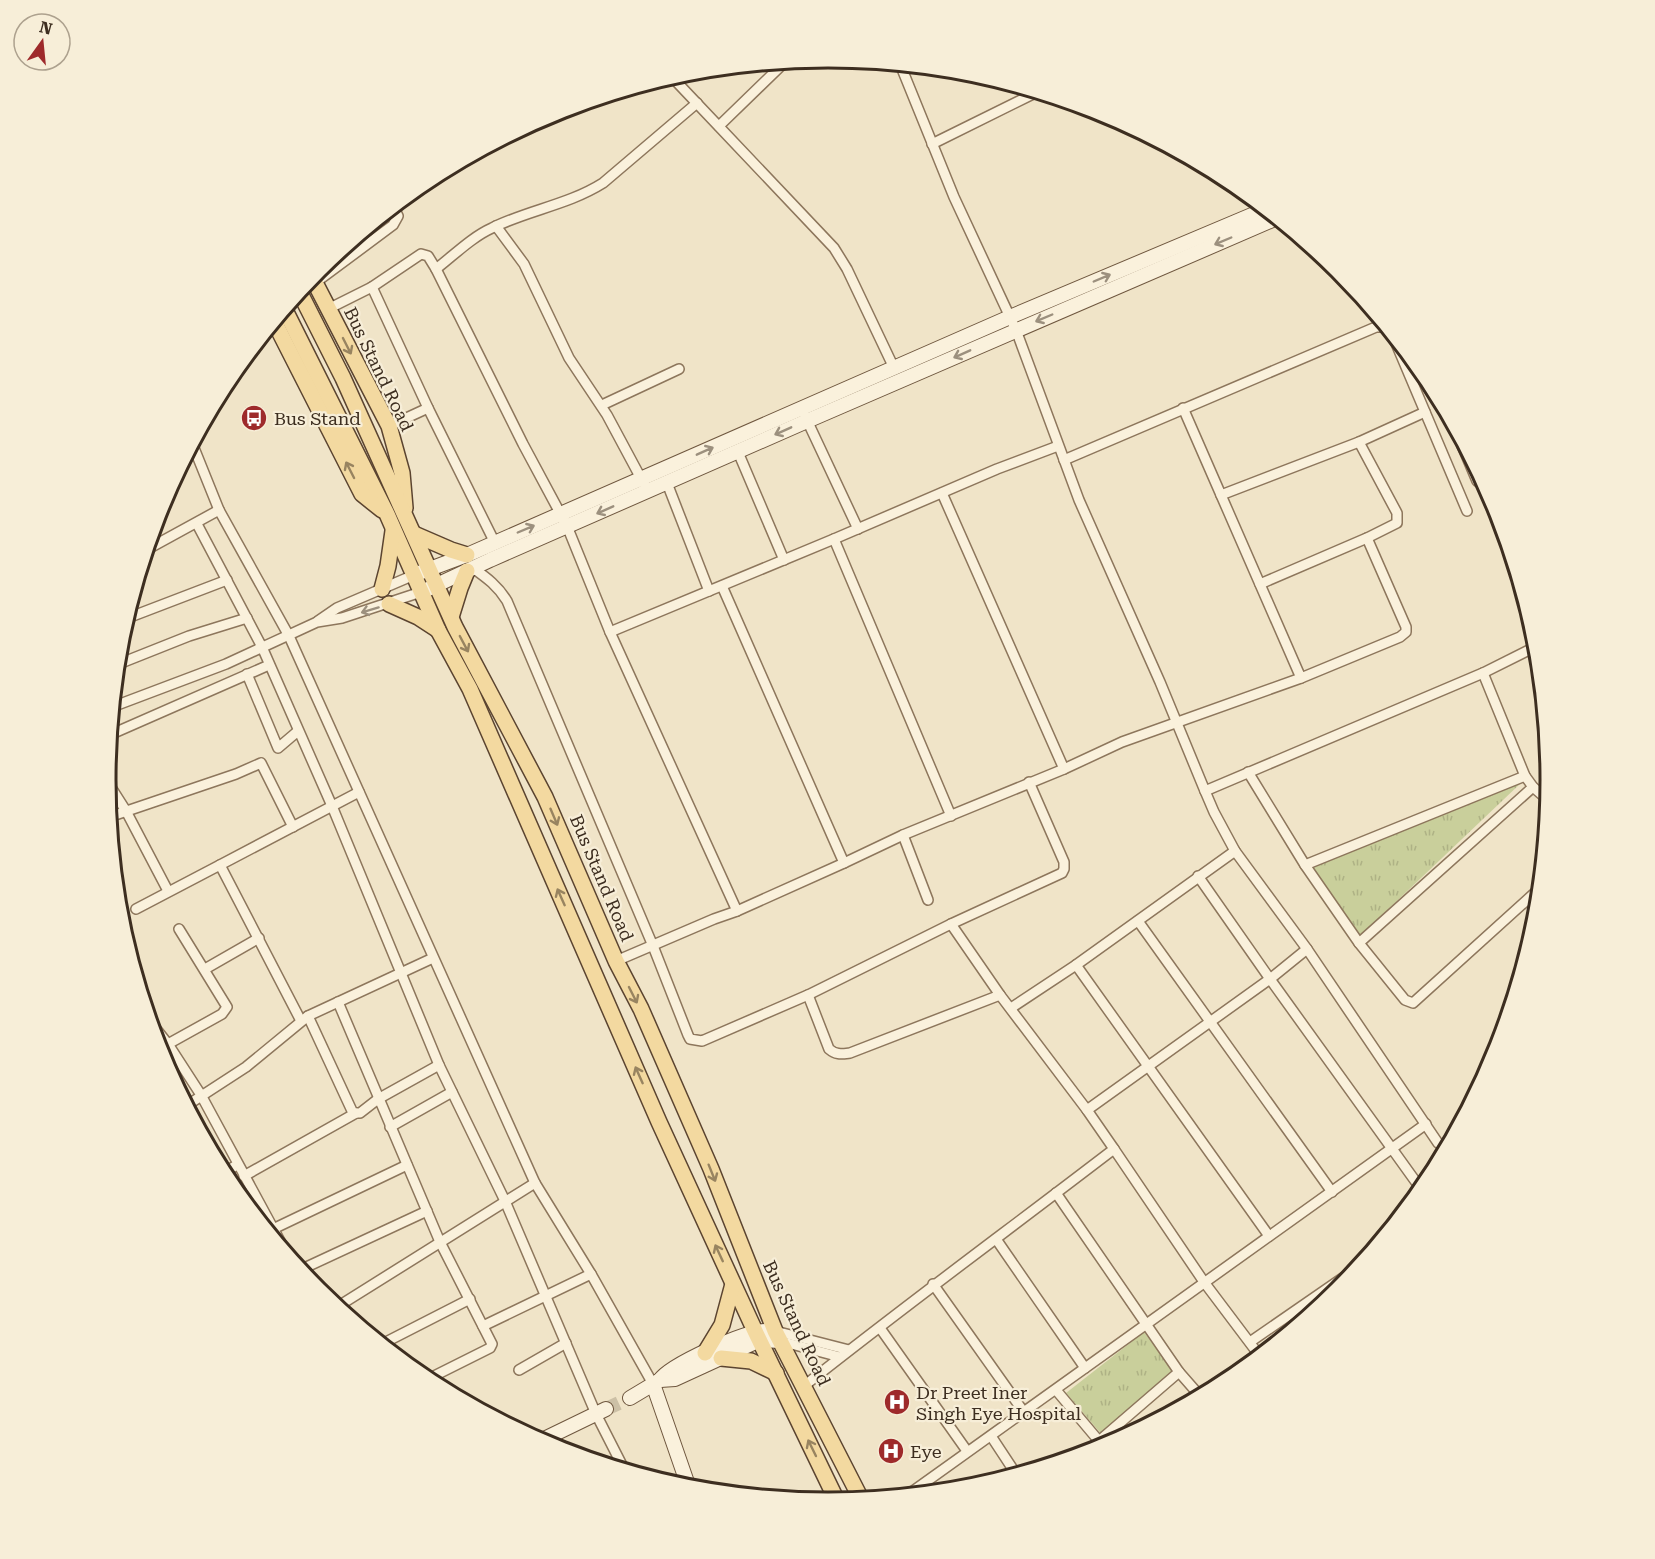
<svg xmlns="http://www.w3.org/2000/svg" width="1655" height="1559" viewBox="0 0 1655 1559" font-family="'Roboto Serif',serif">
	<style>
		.grass { fill: url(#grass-tufts) }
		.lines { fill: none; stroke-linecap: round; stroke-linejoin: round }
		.secondary-tunnel { stroke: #ccc0a6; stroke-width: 14; stroke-dasharray: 14 7; stroke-linecap: butt }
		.street-casing { stroke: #8d765c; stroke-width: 12 }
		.secondary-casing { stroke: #6f573f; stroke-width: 16 }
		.primary-casing { stroke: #5b4430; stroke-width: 18 }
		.street { stroke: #faf1dc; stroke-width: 9 }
		.secondary { stroke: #faf1dc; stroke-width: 14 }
		.primary { stroke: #f3d9a0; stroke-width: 15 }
		.oneway { stroke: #9c907e }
		.oneway2 { stroke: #988460 }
		.labels { text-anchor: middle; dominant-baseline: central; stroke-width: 4.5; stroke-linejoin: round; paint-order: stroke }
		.street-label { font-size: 18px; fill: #3d2e20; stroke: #f7eed8 }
		.poi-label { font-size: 18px; fill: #3d2e20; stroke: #f7eed8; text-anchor: start }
		.rim { fill: none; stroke: #3d2e20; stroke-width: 3 }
	</style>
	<defs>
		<pattern id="grass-tufts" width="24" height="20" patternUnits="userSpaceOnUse" patternTransform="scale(1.5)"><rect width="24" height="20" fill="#c9cf9b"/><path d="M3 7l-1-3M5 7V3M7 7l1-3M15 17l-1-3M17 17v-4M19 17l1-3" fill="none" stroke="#aeb285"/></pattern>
	</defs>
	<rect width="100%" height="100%" fill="#f0e4c8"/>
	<g class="grass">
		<path d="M 1522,782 L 1360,936 L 1313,867 Z"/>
		<path d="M 1144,1332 L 1174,1372 L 1103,1436 L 1066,1393 Z"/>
	</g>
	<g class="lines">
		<path class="secondary-tunnel" d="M 606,1409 L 630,1398"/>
		<g class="street-casing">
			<g id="street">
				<path d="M 900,64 L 954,197 L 1016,330 L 1079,500 L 1160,682 L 1205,791 L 1483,673 L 1537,646"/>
				<path d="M 671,76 L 834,248 L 847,269 L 894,368"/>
				<path d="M 719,126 L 786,61"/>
				<path d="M 932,144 L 1037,92"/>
				<path d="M 496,226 L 524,264 L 569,358 L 607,415 L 644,484"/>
				<path d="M 436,269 L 523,444 L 567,526 L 610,632"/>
				<path d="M 315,283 L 393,225 L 398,216 L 393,206"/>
				<path d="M 372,287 L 428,408 L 495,543"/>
				<path d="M 328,309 L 372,287 L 421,254 L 428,256 L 436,269 C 454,255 472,237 492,228 C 528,210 568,205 603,183 L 697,103"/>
				<path d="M 1392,334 L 1467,511"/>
				<path d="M 602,405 L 679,369"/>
				<path d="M 1183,408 L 1221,495 L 1359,442 L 1425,412"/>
				<path d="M 805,416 L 858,529"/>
				<path d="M 389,426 L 428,408"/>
				<path d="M 1455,429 L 1477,481 L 1487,487"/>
				<path d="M 192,443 L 219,510"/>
				<path d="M 738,452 L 784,560"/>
				<path d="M 1064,460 L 1376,327 L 1386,327"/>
				<path d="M 667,483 L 709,591"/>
				<path d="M 942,493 L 1064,769"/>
				<path d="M 1221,495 L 1301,678 L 1400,637 L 1406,632 L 1406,627 L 1367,538"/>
				<path d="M 197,524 L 262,647 L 332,806 L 439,1065 L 505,1201 L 596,1414 L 624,1469"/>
				<path d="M 834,539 L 951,816"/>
				<path d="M 146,550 L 219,510 L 289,636 L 535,1183 L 591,1274 L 653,1384"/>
				<path d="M 473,568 C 487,578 498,586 507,601 L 653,946 L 688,1035 L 690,1039 L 702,1041 L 808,995 L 951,924 L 1062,873 L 1064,869 L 1064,862 L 1029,782"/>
				<path d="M 1260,584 L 1367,538 L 1397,523 L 1397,513 L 1359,442"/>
				<path d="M 722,586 L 844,863"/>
				<path d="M 125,619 L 227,580"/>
				<path d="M 318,621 L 337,608 L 414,575"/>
				<path d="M 116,665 L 189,636 L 247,618"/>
				<path d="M 1483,673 L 1525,776 L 1533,787 L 1548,800"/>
				<path d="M 247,674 L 278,748 L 298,731"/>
				<path d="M 112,707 L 226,664 L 317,622 L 342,618 L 421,592"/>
				<path d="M 114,733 L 269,665"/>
				<path d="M 1248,772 L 1305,865 L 1525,776"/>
				<path d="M 105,778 L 126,811 L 168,891"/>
				<path d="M 1205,791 L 1214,812 L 1235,851 L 1307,949 L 1438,1143 L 1446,1148"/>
				<path d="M 108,812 L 113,815 L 118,814 L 236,774 L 261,763 L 293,827"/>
				<path d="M 903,835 L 928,900"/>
				<path d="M 220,865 L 359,792"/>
				<path d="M 1305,865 L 1359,943 L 1405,1000 L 1413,1003 L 1539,889"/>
				<path d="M 1198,876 L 1270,979 L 1421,1189"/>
				<path d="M 136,909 L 220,865 L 301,1021"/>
				<path d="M 737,911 L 610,632 L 834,539 L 997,469 L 1058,446"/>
				<path d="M 1138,921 L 1332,1192"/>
				<path d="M 951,924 L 1000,995 L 1087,1110"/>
				<path d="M 1359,943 L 1533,787"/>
				<path d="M 616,961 L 714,919 L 737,911 L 844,863 L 903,835 L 1064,769 L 1122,742 L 1301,678"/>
				<path d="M 1076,965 L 1269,1236"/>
				<path d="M 205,969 L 259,938"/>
				<path d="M 808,995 L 829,1049 C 836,1055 841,1054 850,1053 L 1000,995"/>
				<path d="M 338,1002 L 440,1242 L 492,1344 L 490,1348 L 426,1380"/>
				<path d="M 1011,1008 L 1076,965 L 1235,851"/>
				<path d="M 308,1016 L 353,1113 L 360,1113 L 378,1099 L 439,1065"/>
				<path d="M 149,1020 L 168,1044 L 201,1095 L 287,1254"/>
				<path d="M 168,1044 L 222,1014 L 227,1007 L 179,929"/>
				<path d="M 186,1106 L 246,1067 L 308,1016 L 433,958"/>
				<path d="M 390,1127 L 452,1092"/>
				<path d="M 1114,1149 L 1204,1282 L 1259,1355"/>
				<path d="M 223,1173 L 237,1165"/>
				<path d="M 244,1176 L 356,1113"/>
				<path d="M 1056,1193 L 1179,1372 L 1200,1396"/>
				<path d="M 273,1229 L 407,1165"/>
				<path d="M 996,1239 L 1085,1368"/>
				<path d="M 300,1270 L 427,1211"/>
				<path d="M 933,1284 L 1023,1411"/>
				<path d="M 337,1307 L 535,1183"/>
				<path d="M 483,1326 L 591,1274"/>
				<path d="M 880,1328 L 967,1451"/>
				<path d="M 775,1331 L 849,1350"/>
				<path d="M 780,1341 L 840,1357"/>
				<path d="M 1250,1342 L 1357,1268"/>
				<path d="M 382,1344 L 470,1299"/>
				<path d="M 519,1370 L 566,1343"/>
				<path d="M 804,1386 C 906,1305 1011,1228 1114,1149 L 1087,1110 L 1270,979 L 1307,949"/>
				<path d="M 1056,1390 L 1104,1447"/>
				<path d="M 991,1436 L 1016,1474"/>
				<path d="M 1099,1441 L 1179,1372"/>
				<path d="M 909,1494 L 1426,1124"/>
			</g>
		</g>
		<g class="secondary-casing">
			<g id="secondary">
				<path d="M 419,573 L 467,555 L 1010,317 L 1266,209"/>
				<path d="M 426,590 L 490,560 L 807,421 L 1277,218"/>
				<path d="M 660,1380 C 670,1365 745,1331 765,1331"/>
				<path d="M 653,1384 L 689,1488"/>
				<path d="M 630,1398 L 660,1380 L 675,1379 L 760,1340 L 780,1341"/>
				<path d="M 540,1441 L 606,1409"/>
			</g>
		</g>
		<g class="primary-casing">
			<g id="primary">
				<path d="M 311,275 L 389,426 L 402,473 L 405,508"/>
				<path d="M 299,291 L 343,378 L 455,627 L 545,797 L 616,961 L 641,1009 L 711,1169 L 775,1331 L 861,1499"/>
				<path d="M 284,308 L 387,514 L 438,630 L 470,689 L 659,1122 L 755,1331 L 837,1501"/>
				<path d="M 274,321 L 362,494 L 382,510"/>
				<path d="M 414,534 L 451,550 L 467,555"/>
				<path d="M 382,589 L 388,566 L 393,531"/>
				<path d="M 389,604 L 418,617 L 438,630"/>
				<path d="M 451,617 L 460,588 L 467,571"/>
				<path d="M 705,1353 L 722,1325 L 733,1284"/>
				<path d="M 721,1358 L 751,1361 L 776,1373"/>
			</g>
		</g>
		<use href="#street" class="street"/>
		<use href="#secondary" class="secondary"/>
		<use href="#primary" class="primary"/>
	</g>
	<defs><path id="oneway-shaft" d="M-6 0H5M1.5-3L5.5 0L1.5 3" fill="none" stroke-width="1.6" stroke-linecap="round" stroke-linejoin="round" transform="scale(1.5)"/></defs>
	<g class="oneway">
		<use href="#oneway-shaft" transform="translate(1223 241) rotate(157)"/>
		<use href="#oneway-shaft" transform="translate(1102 278) rotate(-23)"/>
		<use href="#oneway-shaft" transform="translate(1044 318) rotate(157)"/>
		<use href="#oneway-shaft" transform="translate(962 354) rotate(156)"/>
		<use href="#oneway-shaft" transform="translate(783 431) rotate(156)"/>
		<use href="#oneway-shaft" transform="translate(705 451) rotate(-24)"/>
		<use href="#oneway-shaft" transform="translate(605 510) rotate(156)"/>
		<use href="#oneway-shaft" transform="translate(526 529) rotate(-23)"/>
		<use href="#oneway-shaft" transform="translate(370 610) rotate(163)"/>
	</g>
	<g class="oneway2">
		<use href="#oneway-shaft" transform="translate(347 346) rotate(63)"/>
		<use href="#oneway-shaft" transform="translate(350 470) rotate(-117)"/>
		<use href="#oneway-shaft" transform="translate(464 644) rotate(62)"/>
		<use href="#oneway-shaft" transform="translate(554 817) rotate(67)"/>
		<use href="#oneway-shaft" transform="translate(561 897) rotate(-114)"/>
		<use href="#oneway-shaft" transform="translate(633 995) rotate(63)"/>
		<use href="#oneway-shaft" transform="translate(639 1075) rotate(-114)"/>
		<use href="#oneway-shaft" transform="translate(712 1173) rotate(68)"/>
		<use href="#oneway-shaft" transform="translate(719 1253) rotate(-115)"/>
		<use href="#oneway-shaft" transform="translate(812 1448) rotate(-116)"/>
	</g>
	<defs>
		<g id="bus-disc" transform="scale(1.35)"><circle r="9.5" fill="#9e2a2b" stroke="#f7eed8"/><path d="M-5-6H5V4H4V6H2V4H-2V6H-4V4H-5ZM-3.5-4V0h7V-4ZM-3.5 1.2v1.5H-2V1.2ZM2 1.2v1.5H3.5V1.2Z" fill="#fff"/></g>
		<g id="hospital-disc" transform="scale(1.35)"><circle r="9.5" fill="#9e2a2b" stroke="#f7eed8"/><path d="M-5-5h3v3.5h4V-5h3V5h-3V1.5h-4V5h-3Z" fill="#fff"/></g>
	</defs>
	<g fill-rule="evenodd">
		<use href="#bus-disc" x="254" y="418"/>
		<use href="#hospital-disc" x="897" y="1402"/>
		<use href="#hospital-disc" x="891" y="1451"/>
	</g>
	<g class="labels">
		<g class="street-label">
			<text transform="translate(379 369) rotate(64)">Bus Stand Road</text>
			<text transform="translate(602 878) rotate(67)">Bus Stand Road</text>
			<text transform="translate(797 1323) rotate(65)">Bus Stand Road</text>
		</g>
		<g class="poi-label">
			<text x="274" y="418">Bus Stand</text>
			<text x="916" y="1392">Dr Preet Iner<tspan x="916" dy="21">Singh Eye Hospital</tspan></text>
			<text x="910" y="1451">Eye</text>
		</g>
	</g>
	<path d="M0 0H1655V1559H0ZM116 780a712 712 0 1 1 1424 0a712 712 0 1 1-1424 0Z" fill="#f7eed8" fill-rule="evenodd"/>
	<path class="rim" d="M116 780a712 712 0 1 1 1424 0a712 712 0 1 1-1424 0Z"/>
	<g transform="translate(42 42) rotate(15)"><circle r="28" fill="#f7eed8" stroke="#ada18e" stroke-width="1.5"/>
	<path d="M0-4.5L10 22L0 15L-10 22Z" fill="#9e2a2b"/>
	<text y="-9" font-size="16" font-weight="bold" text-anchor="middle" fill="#3d2e20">N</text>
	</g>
</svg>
